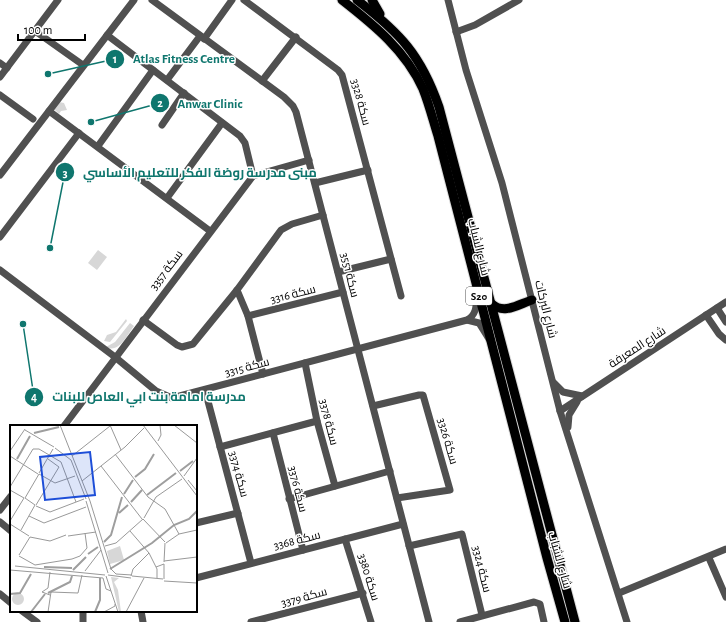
<svg xmlns="http://www.w3.org/2000/svg" width="726" height="622" viewBox="0 0 726 622" font-family="'Alegreya Sans',Cairo,sans-serif">
	<style>
		.green { fill: #d7d7d7 }
		.lines { fill: none; stroke-linecap: round; stroke-linejoin: round }
		.major-casing { stroke: #dbdbdb; stroke-width: 11 }
		.minor { stroke: #505050; stroke-width: 7 }
		.major { stroke: #000; stroke-width: 9 }
		.labels { text-anchor: middle; dominant-baseline: central; stroke-width: 3; stroke-linejoin: round; paint-order: stroke }
		.shield { fill: #fff; stroke: #4c4c4c; stroke-width: 1 }
		.shield-label { font-size: 11px; font-weight: bold; fill: #000 }
		.street-label { font-size: 12px; fill: #000; stroke: #fff }
		.inset-river { fill: none; stroke: #9e9e9e; stroke-width: 2 }
		.inset-road { fill: none; stroke: #999; stroke-width: 1 }
		.view { fill: #1d4ed8; fill-opacity: 0.15; stroke: #1d4ed8; stroke-width: 2 }
		.inset-edge { fill: none; stroke: #000; stroke-width: 2 }
		.leader { fill: none; stroke: #0f766e; stroke-width: 1.5 }
		.callout-dot { fill: #0f766e; stroke: #fff; stroke-width: 1.5 }
		.mark-label { font-size: 12px; text-anchor: middle; font-weight: bold; fill: #fff }
		.callout-label { font-size: 13px; text-anchor: middle; font-weight: bold; fill: #0f766e; stroke: #fff; stroke-width: 3; stroke-linejoin: round; paint-order: stroke }
	</style>
	<rect width="100%" height="100%" fill="#fff"/>
	<g class="green">
		<path d="M 59,102 L 64,103 L 67,110 L 61,111 L 59,114 L 54,109 Z"/>
		<path d="M 98,250 L 107,257 L 97,270 L 88,263 Z"/>
		<path d="M 126,319 L 127,321 L 110,342 L 104,341 L 107,335 L 116,332 Z"/>
		<path d="M 130,323 L 134,326 C 127,335 119,354 106,347 L 115,342 Z"/>
	</g>
	<g class="lines">
		<g class="major-casing">
			<g id="major">
				<path d="M 342,0 C 374,25 406,51 423,89 C 429,104 433,120 438,136 L 547,558 L 565,622"/>
				<path d="M 357,0 C 400,33 421,55 439,107 L 575,622"/>
				<path d="M 372,0 L 380,14"/>
				<path d="M 492,304 C 504,315 519,304 532,300"/>
			</g>
		</g>
		<g class="minor">
			<path d="M 152,0 L 284,97 L 293,106 L 296,112 L 429,622"/>
			<path d="M 244,0 L 338,70 L 342,75 L 401,296"/>
			<path d="M 448,0 L 466,70 L 502,183 L 560,411 L 627,622"/>
			<path d="M 35,31 L 83,65"/>
			<path d="M 456,32 L 475,25 L 519,0"/>
			<path d="M 107,35 L 240,136 L 245,143 L 253,176"/>
			<path d="M 204,39 L 232,0"/>
			<path d="M 0,63 L 7,68"/>
			<path d="M 0,77 L 58,0"/>
			<path d="M 167,80 L 200,36"/>
			<path d="M 262,81 L 296,37"/>
			<path d="M 0,95 L 33,119"/>
			<path d="M 49,111 L 210,231"/>
			<path d="M 162,125 L 184,93"/>
			<path d="M 98,146 L 153,70"/>
			<path d="M 0,175 L 134,0"/>
			<path d="M 315,183 L 368,170"/>
			<path d="M 167,198 L 222,123"/>
			<path d="M 0,237 L 79,133"/>
			<path d="M 0,270 L 115,357 L 156,391 L 172,398 L 467,320 C 478,314 476,303 477,292"/>
			<path d="M 338,272 L 391,259"/>
			<path d="M 237,290 L 248,316 L 263,374"/>
			<path d="M 717,308 L 726,322"/>
			<path d="M 706,315 L 719,334 L 726,340"/>
			<path d="M 248,316 L 343,292"/>
			<path d="M 143,320 L 177,345 L 182,347 L 193,344 L 237,290 L 281,230 L 292,224 L 323,215"/>
			<path d="M 467,320 L 479,323 L 489,339"/>
			<path d="M 305,363 L 317,421 L 335,486"/>
			<path d="M 554,383 L 563,392 L 582,396"/>
			<path d="M 205,390 L 251,563"/>
			<path d="M 373,406 L 419,395 L 423,395 L 450,490 L 397,498"/>
			<path d="M 560,411 L 726,302"/>
			<path d="M 64,426 L 253,176 L 309,160"/>
			<path d="M 568,427 L 569,415 L 577,402"/>
			<path d="M 273,433 L 303,550"/>
			<path d="M 220,447 L 317,421"/>
			<path d="M 289,499 L 390,471"/>
			<path d="M 0,510 L 11,496"/>
			<path d="M 0,522 L 11,531"/>
			<path d="M 196,523 L 238,513"/>
			<path d="M 345,539 L 371,622"/>
			<path d="M 409,546 L 462,534 L 482,615"/>
			<path d="M 709,558 L 726,597"/>
			<path d="M 196,578 L 403,524"/>
			<path d="M 619,593 L 726,549"/>
			<path d="M 0,594 L 11,603"/>
			<path d="M 22,611 L 37,622"/>
			<path d="M 83,611 L 83,622"/>
			<path d="M 141,611 L 143,622"/>
			<path d="M 251,622 L 363,593"/>
			<path d="M 460,622 L 534,602 L 540,604 L 544,622"/>
		</g>
		<use href="#major" class="major"/>
	</g>
	<g class="labels">
		<rect class="shield" x="466" y="287" width="26" height="18" rx="3"/>
		<g class="shield-label">
			<text x="479" y="296">S20</text>
		</g>
		<g class="street-label">
			<text transform="translate(361 102) rotate(75)">سكة 3328</text>
			<text transform="translate(479 247) rotate(76)">شارع الشباب</text>
			<text transform="translate(166 270) rotate(-53)">سكة 3357</text>
			<text transform="translate(350 275) rotate(76)">سكة 3551</text>
			<text transform="translate(293 294) rotate(-14)">سكة 3316</text>
			<text transform="translate(546 309) rotate(76)">شارع البركات</text>
			<text transform="translate(637 347) rotate(-33)">شارع المعرفة</text>
			<text transform="translate(247 367) rotate(-15)">سكة 3315</text>
			<text transform="translate(329 422) rotate(76)">سكة 3378</text>
			<text transform="translate(448 441) rotate(74)">سكة 3326</text>
			<text transform="translate(239 474) rotate(75)">سكة 3374</text>
			<text transform="translate(298 489) rotate(76)">سكة 3376</text>
			<text transform="translate(297 540) rotate(-14)">سكة 3368</text>
			<text transform="translate(560 560) rotate(74)">شارع الشباب</text>
			<text transform="translate(482 569) rotate(76)">سكة 3324</text>
			<text transform="translate(369 577) rotate(73)">سكة 3380</text>
			<text transform="translate(304 597) rotate(-15)">سكة 3379</text>
		</g>
	</g>
	<g transform="translate(10 425)">
		<rect width="187" height="187" fill="#fff"/>
		<path d="M 110,121 L 114,135 L 100,139 L 97,126 ZM 101,152 L 109,153 L 104,157 L 108,165 L 111,187 L 109,187 ZM2 174a6 6 0 1 1 12 0a6 6 0 1 1-12 0Z" fill="#d7d7d7"/>
		<path class="inset-river" d="M 24,8 L 49,2M 7,34 L 20,11M 170,46 L 183,36M 125,52 L 135,44 L 144,29M 114,69 L 123,55M 137,70 L 166,48M 121,77 L 132,65M 109,88 L 118,80M 94,117 L 101,110 L 112,72M 78,129 L 88,122M 34,142 L 62,143M 100,144 L 142,118 L 164,100 L 179,94 L 187,86M 63,145 L 76,132M 38,168 L 60,157 L 62,151M 0,169 L 10,168 L 21,149M 21,187 L 35,169M 85,187 L 90,175 L 90,153"/>
		<path class="inset-road" d="M 50,0 L 80,76 L 101,144 L 106,149 L 122,150M 100,0 L 111,25M 133,0 L 187,71M 164,0 L 187,18M 15,5 L 44,22M 148,16 L 151,10 L 150,0M 45,23 L 61,35 L 76,74M 0,26 L 15,4M 105,29 L 138,72 L 155,84 L 169,109M 0,31 L 28,49M 62,31 L 100,1M 91,41 L 132,94M 29,48 L 43,24M 29,49 L 45,58 L 65,51M 174,51 L 187,33M 178,55 L 187,66M 72,56 L 115,22 L 134,3M 0,62 L 23,24 L 29,24 L 51,37 L 66,77M 0,65 L 14,73M 15,73 L 29,49M 15,73 L 25,80M 76,76 L 98,148M 26,80 L 49,42 L 38,34M 26,81 L 40,87 L 74,74M 19,91 L 34,98 L 76,82M 134,93 L 146,72 L 172,54M 133,94 L 155,117M 0,96 L 14,73M 0,99 L 19,111M 11,105 L 25,80M 120,106 L 139,128 L 147,144 L 147,153M 58,111 L 86,107M 20,112 L 40,116 L 56,110M 156,118 L 169,109 L 187,105M 95,121 L 106,118 L 133,94M 9,130 L 20,112M 9,131 L 25,140 L 62,134 L 70,131 L 77,123 L 75,108M 154,136 L 187,132M 154,137 L 155,118M 5,141 L 95,150M 146,142 L 154,139 L 154,154M 0,145 L 93,153 L 96,164 L 101,166M 75,146 L 91,125M 40,147 L 38,163 L 32,167 L 40,170M 98,150 L 121,153M 96,151 L 108,187M 121,151 L 123,144 L 139,128M 122,151 L 153,154M 154,156 L 187,158M 38,187 L 41,167 L 68,168 L 72,150M 94,187 L 105,181 L 105,179M 116,187 L 134,153"/>
		<path class="view" d="M 80,27 L 85,70 L 35,75 L 30,32 Z"/>
		<rect width="187" height="187" class="inset-edge"/>
	</g>
	<path class="leader" d="M48 74L115 59M91 122L160 103M50 248L65 172M23 324L34 397"/>
	<g class="callout-dot">
		<circle cx="48" cy="74" r="4"/>
		<circle cx="91" cy="122" r="4"/>
		<circle cx="50" cy="248" r="4"/>
		<circle cx="23" cy="324" r="4"/>
		<circle cx="115" cy="59" r="10"/>
		<circle cx="160" cy="103" r="10"/>
		<circle cx="65" cy="172" r="10"/>
		<circle cx="34" cy="397" r="10"/>
	</g>
	<g class="mark-label">
		<text x="115" y="63">1</text>
		<text x="160" y="107">2</text>
		<text x="65" y="177">3</text>
		<text x="34" y="401">4</text>
	</g>
	<g class="callout-label">
		<text x="184" y="63">Atlas Fitness Centre</text>
		<text x="210" y="108">Anwar Clinic</text>
		<text x="200" y="177">مبنى مدرسة روضة الفكر للتعليم الأساسي</text>
		<text x="149" y="401">مدرسة امامة بنت ابي العاص للبنات</text>
	</g>
	<path d="M18 34v6h67v-6" fill="none" stroke="#000000" stroke-width="2"/>
	<text x="24" y="34" font-size="12" fill="#000000" stroke="#ffffff" stroke-width="3" paint-order="stroke">100 m</text>
</svg>
